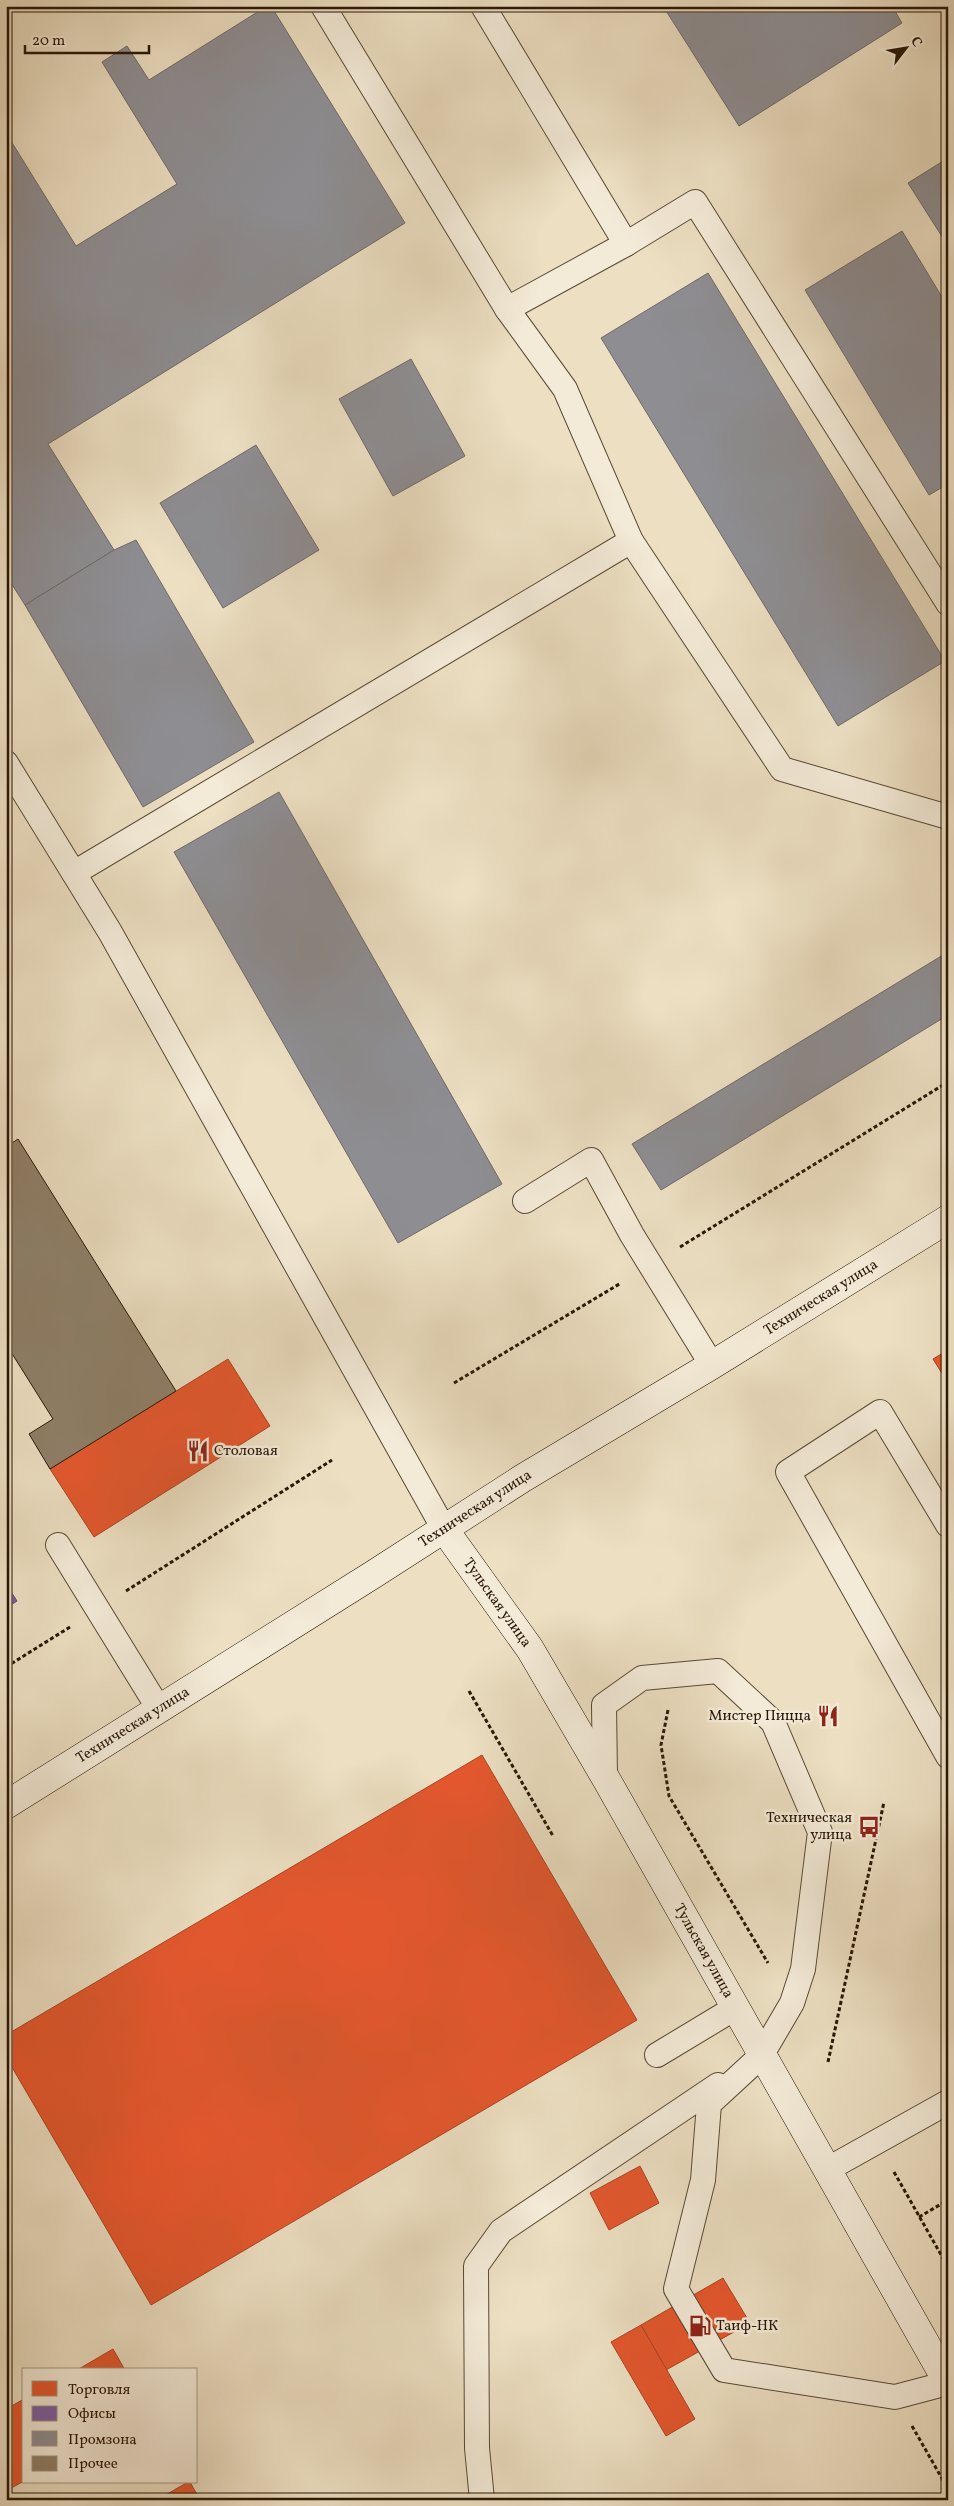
<svg xmlns="http://www.w3.org/2000/svg" width="954" height="2506" viewBox="0 0 954 2506" font-family="Vollkorn,serif">
	<style>
		.shops { fill: #e4572e; stroke: #ac4422 }
		.offices { fill: #7b5ea7; stroke: #624977 }
		.industry { fill: #8d8d92; stroke: #6f6a68 }
		.building { fill: #8e7f68; stroke: #281706 }
		.lines { fill: none; stroke-linecap: round; stroke-linejoin: round }
		.service-casing { stroke: #594935; stroke-width: 26 }
		.secondary-casing { stroke: #281706; stroke-width: 29 }
		.path { stroke: #281706; stroke-width: 3; stroke-dasharray: 4 2.5; stroke-linecap: butt }
		.service { stroke: #f3ead7; stroke-width: 24 }
		.secondary { stroke: #f3ead7; stroke-width: 28 }
		.labels { text-anchor: middle; dominant-baseline: central; stroke-width: 5; stroke-linejoin: round; paint-order: stroke }
		.street-label { font-size: 15px; fill: #281706; stroke: #f3ead7 }
		.poi-label { font-size: 15px; fill: #281706; stroke: #f3ead7; text-anchor: start }
	</style>
	<rect width="100%" height="100%" fill="#ecdfc2"/>
	<filter id="stains"><feTurbulence type="fractalNoise" baseFrequency=".004" numOctaves="4"/><feColorMatrix values="0 0 0 0 .2 0 0 0 0 .09 0 0 0 0 .02 0 0 0 .5 -.17"/></filter>
	<radialGradient id="worn" r=".72"><stop offset=".6" stop-color="#630" stop-opacity="0"/><stop offset="1" stop-color="#630" stop-opacity=".3"/></radialGradient>
	<g class="shops">
		<path d="M 948,1350 L 948,1383 L 933,1359 Z"/>
		<path d="M 228,1359 L 270,1426 L 94,1537 L 50,1469 Z"/>
		<path d="M 482,1755 L 637,2020 L 151,2305 L 6,2057 L 6,2035 Z"/>
		<path d="M 640,2166 L 659,2203 L 609,2230 L 590,2193 Z"/>
		<path d="M 723,2278 L 750,2323 L 666,2370 L 641,2325 Z"/>
		<path d="M 641,2325 L 695,2419 L 666,2436 L 611,2342 Z"/>
		<path d="M 113,2349 L 125,2370 L 77,2370 Z"/>
		<path d="M 24,2399 L 24,2481 L 6,2491 L 6,2409 Z"/>
		<path d="M 190,2482 L 200,2500 L 157,2500 L 188,2482 Z"/>
	</g>
	<path class="offices" d="M 6,1584 L 17,1601 L 6,1608 Z"/>
	<g class="industry">
		<path d="M 267,6 L 271,6 L 405,223 L 48,444 L 114,550 L 25,605 L 6,575 L 6,133 L 76,246 L 177,184 L 102,62 L 127,46 L 149,80 Z"/>
		<path d="M 663,6 L 892,6 L 902,23 L 739,126 Z"/>
		<path d="M 948,158 L 948,246 L 908,183 Z"/>
		<path d="M 902,231 L 948,307 L 948,484 L 929,495 L 805,290 Z"/>
		<path d="M 708,273 L 945,661 L 838,726 L 601,338 Z"/>
		<path d="M 411,359 L 465,456 L 393,496 L 339,399 Z"/>
		<path d="M 256,445 L 319,550 L 223,608 L 160,503 Z"/>
		<path d="M 136,540 L 254,742 L 143,807 L 25,605 L 114,550 Z"/>
		<path d="M 279,792 L 502,1184 L 398,1243 L 174,852 Z"/>
		<path d="M 948,952 L 948,1015 L 661,1190 L 632,1144 Z"/>
	</g>
	<path class="building" d="M 18,1139 L 176,1391 L 50,1469 L 29,1434 L 53,1419 L 6,1344 L 6,1147 Z"/>
	<g class="lines">
		<g class="service-casing">
			<g id="service">
				<path d="M 323,6 L 507,309 L 626,244 L 695,202 L 948,603"/>
				<path d="M 483,6 L 626,244"/>
				<path d="M 507,309 L 565,389 L 631,541 L 782,769 L 948,817"/>
				<path d="M 6,763 L 110,932 L 444,1529"/>
				<path d="M 74,873 L 631,541"/>
				<path d="M 525,1201 L 591,1160 L 632,1235 L 712,1365"/>
				<path d="M 948,1525 L 880,1412 L 788,1472 L 948,1756"/>
				<path d="M 58,1545 L 159,1709"/>
				<path d="M 605,1777 L 604,1705 L 642,1678 L 718,1671 L 773,1722 L 820,1832 L 803,1969 L 792,2003 L 761,2056 L 709,2104 L 703,2180 L 676,2289 L 724,2370 L 895,2397 L 948,2383"/>
				<path d="M 657,2055 L 735,2008"/>
				<path d="M 828,2169 L 948,2102"/>
				<path d="M 482,2500 L 477,2448 L 476,2266 L 501,2231 L 718,2085"/>
			</g>
		</g>
		<g class="secondary-casing">
			<g id="secondary">
				<path id="s1" d="M 444,1529 L 530,1649 L 605,1777 L 948,2383"/>
				<path id="s2" d="M 6,1805 L 374,1574 L 523,1478 L 712,1365 L 948,1219"/>
			</g>
		</g>
		<g class="path">
			<path d="M 680,1247 L 948,1082"/>
			<path d="M 454,1383 L 621,1283"/>
			<path d="M 126,1591 L 332,1460"/>
			<path d="M 6,1667 L 70,1627"/>
			<path d="M 469,1691 L 553,1836"/>
			<path d="M 668,1710 L 661,1745 L 669,1796 L 768,1963"/>
			<path d="M 828,2062 L 884,1802"/>
			<path d="M 894,2172 L 948,2267"/>
			<path d="M 919,2217 L 948,2200"/>
			<path d="M 912,2426 L 948,2489"/>
		</g>
		<use href="#service" class="service"/>
		<use href="#secondary" class="secondary"/>
	</g>
	<defs>
		<g id="restaurant-bare" transform="scale(1.725)"><path d="M-5-6h1v4h1v-4h1v4h1v-4h1v5L-1.5 .5V6h-2V.5L-5-1ZM5-6V6H3V1.5H1.5Q1.5-4 5-6Z" fill="#8f2418" stroke="#f3ead7" stroke-width="2.5" paint-order="stroke"/></g>
		<g id="bus-bare" transform="scale(1.725)"><path d="M-5-6H5V4H4V6H2V4H-2V6H-4V4H-5ZM-3.5-4V0h7V-4ZM-3.5 1.2v1.5H-2V1.2ZM2 1.2v1.5H3.5V1.2Z" fill="#8f2418" stroke="#f3ead7" stroke-width="2.5" paint-order="stroke"/></g>
		<g id="fuel-bare" transform="scale(1.725)"><path d="M-5.5-6h7V0h2V4h1.3V-2.5L3-4.5l.8-.8L6-3V5H2.5V1h-1V6h-7ZM-4.2-4.7v3.2H.2V-4.7Z" fill="#8f2418" stroke="#f3ead7" stroke-width="2.5" paint-order="stroke"/></g>
	</defs>
	<g fill-rule="evenodd">
		<use href="#restaurant-bare" x="198" y="1451"/>
		<use href="#restaurant-bare" x="828" y="1716"/>
		<use href="#bus-bare" x="869" y="1827"/>
		<use href="#fuel-bare" x="700" y="2326"/>
	</g>
	<g class="labels">
		<g class="street-label">
			<text stroke="none"><textPath href="#s2" startOffset="960">Техническая улица</textPath></text>
			<text stroke="none"><textPath href="#s2" startOffset="555">Техническая улица</textPath></text>
			<text stroke="none"><textPath href="#s1" startOffset="91">Тульская улица</textPath></text>
			<text stroke="none"><textPath href="#s2" startOffset="150">Техническая улица</textPath></text>
			<text stroke="none"><textPath href="#s1" startOffset="496">Тульская улица</textPath></text>
		</g>
		<g class="poi-label">
			<text x="214" y="1451">Столовая</text>
			<text x="811" y="1716" text-anchor="end">Мистер Пицца</text>
			<text x="852" y="1818" text-anchor="end">Техническая<tspan x="852" dy="17">улица</tspan></text>
			<text x="716" y="2326">Таиф-НК</text>
		</g>
	</g>
	<rect width="954" height="2506" fill="none" stroke="#ecdfc2" stroke-width="25"/>
	<rect x="8" y="8" width="939" height="2491" fill="none" stroke="#281706" stroke-width="2.5"/>
	<rect x="12" y="12" width="929" height="2481" fill="none" stroke="#281706"/>
	<rect x="22" y="2368" width="175" height="115" fill="#f3ead7" stroke="#a29683"/>
	<rect x="32" y="2381" width="25" height="15" fill="#e4572e" stroke="#a29683"/>
	<text x="68" y="2394" font-size="15" fill="#281706">Торговля</text>
	<rect x="32" y="2406" width="25" height="15" fill="#7b5ea7" stroke="#a29683"/>
	<text x="68" y="2418" font-size="15" fill="#281706">Офисы</text>
	<rect x="32" y="2431" width="25" height="15" fill="#8d8d92" stroke="#a29683"/>
	<text x="68" y="2444" font-size="15" fill="#281706">Промзона</text>
	<rect x="32" y="2456" width="25" height="15" fill="#8e7f68" stroke="#a29683"/>
	<text x="68" y="2468" font-size="15" fill="#281706">Прочее</text>
	<g transform="translate(906 48) rotate(59)" stroke="#f3ead7" stroke-width="4" paint-order="stroke">
	<path d="M0-4L9 19L0 12L-9 19Z" fill="#281706"/>
	<text y="-8" font-size="14" font-weight="bold" text-anchor="middle" fill="#281706">С</text>
	</g>
	<path d="M25 45v8h124v-8" fill="none" stroke="#281706" stroke-width="2.5"/>
	<text x="32" y="45" font-size="15" fill="#281706" stroke="#f3ead7" stroke-width="4" paint-order="stroke">20 m</text>
	<rect width="100%" height="100%" filter="url(#stains)"/>
	<rect width="100%" height="100%" fill="url(#worn)"/>
</svg>
